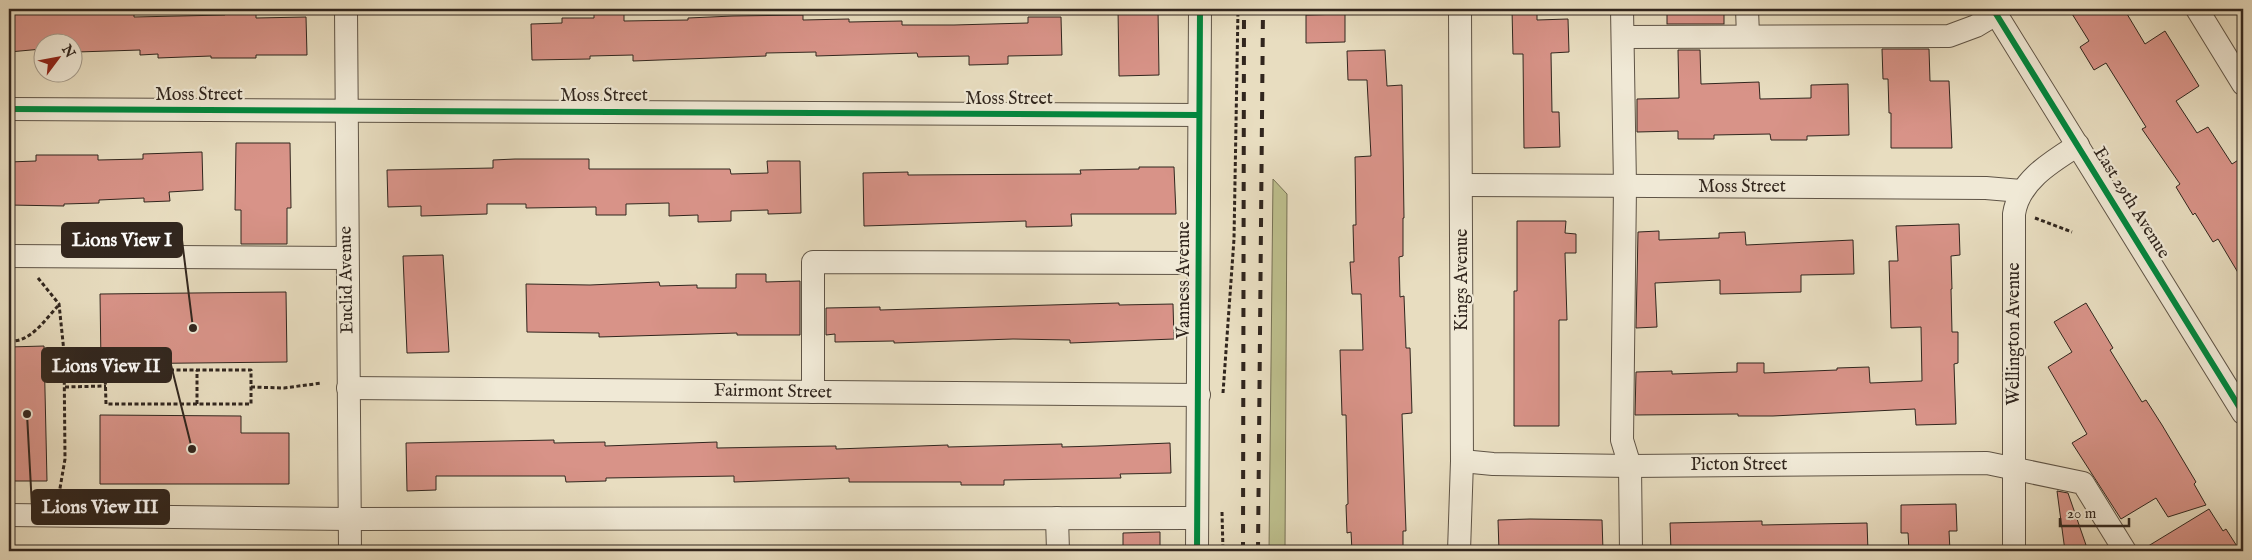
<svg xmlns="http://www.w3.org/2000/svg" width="2252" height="560" viewBox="0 0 2252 560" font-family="'IM FELL English',serif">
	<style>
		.green { fill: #bdbf8d; stroke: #777256 }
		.building { fill: #d89388; stroke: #31261e }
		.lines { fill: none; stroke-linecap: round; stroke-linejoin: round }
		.minor-casing { stroke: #5f5446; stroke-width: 24 }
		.path { stroke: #31261e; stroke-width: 3; stroke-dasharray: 4 2.5; stroke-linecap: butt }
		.minor { stroke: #f0e9d6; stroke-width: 22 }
		.rail { stroke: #31261e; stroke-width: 4; stroke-dasharray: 9 9; stroke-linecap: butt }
		.cycleway-casing { stroke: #f0e9d6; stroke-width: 9 }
		.cycleway { stroke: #00873e; stroke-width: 6 }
		.labels { text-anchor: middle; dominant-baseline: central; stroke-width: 4.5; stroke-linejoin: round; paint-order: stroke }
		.street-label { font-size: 18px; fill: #31261e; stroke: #f0e9d6 }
		.leader { fill: none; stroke: #31261e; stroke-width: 2 }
		.callout-dot { fill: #31261e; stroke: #f0e9d6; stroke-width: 2 }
		.callout { fill: #31261e; stroke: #31261e; stroke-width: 2 }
		.callout-label { font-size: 19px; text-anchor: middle; font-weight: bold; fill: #fff }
	</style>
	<rect width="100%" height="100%" fill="#e8ddc0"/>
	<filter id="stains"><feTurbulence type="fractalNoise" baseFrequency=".004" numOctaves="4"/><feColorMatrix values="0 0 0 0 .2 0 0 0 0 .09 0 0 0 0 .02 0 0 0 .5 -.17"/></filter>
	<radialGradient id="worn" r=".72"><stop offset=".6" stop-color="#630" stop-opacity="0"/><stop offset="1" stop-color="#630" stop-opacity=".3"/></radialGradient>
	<path class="green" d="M 1273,179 L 1287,194 L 1285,551 L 1269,551 Z"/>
	<g class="building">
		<path d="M 9,9 L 66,9 L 66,11 L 134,9 L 134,17 L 225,15 L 225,9 L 249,9 L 249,14 L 256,14 L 256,18 L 306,17 L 307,55 L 256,55 L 256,58 L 211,58 L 211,56 L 158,58 L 158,54 L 140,55 L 140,50 L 77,52 L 77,50 L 72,50 L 72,42 L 42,42 L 42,49 L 9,52 Z"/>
		<path d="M 594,9 L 624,9 L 624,21 L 688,20 L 688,18 L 733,16 L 803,15 L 803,20 L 849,19 L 849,22 L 902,21 L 902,25 L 954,25 L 1028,23 L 1028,17 L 1061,17 L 1062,55 L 1008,56 L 1008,64 L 969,65 L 969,56 L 918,57 L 917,53 L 816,56 L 816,52 L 766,53 L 766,56 L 633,61 L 633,55 L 590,56 L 590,59 L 532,60 L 531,24 L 562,23 L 562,18 L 594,18 Z"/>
		<path d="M 1118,9 L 1158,9 L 1159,75 L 1119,76 Z"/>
		<path d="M 1512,9 L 1537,9 L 1537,20 L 1568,19 L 1569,52 L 1551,53 L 1552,112 L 1559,112 L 1560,147 L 1524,148 L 1523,54 L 1513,54 Z"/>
		<rect x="1667" y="9" width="57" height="15"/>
		<path d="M 2069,9 L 2124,9 L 2145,44 L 2165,31 L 2199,86 L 2176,101 L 2197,133 L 2208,127 L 2232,164 L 2243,157 L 2243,281 L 2218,239 L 2213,242 L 2195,213 L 2193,215 L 2176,187 L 2180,184 L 2142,129 L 2146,127 L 2106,63 L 2094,70 L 2080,47 L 2089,41 Z"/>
		<path d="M 1345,14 L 1345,42 L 1306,43 L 1306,15 Z"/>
		<path d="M 1882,49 L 1929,49 L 1930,81 L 1949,81 L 1952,148 L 1891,148 L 1891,113 L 1889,113 L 1888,79 L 1883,79 Z"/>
		<path d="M 1385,50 L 1387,86 L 1402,85 L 1404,218 L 1403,218 L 1403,256 L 1399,257 L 1400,297 L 1404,296 L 1406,348 L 1410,348 L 1412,413 L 1402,414 L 1406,531 L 1403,531 L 1403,551 L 1352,551 L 1351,532 L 1347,533 L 1346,505 L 1348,504 L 1346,415 L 1342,415 L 1340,350 L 1363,350 L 1361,294 L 1352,294 L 1350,262 L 1354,262 L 1353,225 L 1356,225 L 1355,157 L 1371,156 L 1367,80 L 1348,80 L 1347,51 Z"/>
		<path d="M 1678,50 L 1700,50 L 1701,84 L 1759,82 L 1760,99 L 1811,98 L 1811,85 L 1848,84 L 1849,135 L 1807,136 L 1807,140 L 1771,140 L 1770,134 L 1714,135 L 1714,139 L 1678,139 L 1678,131 L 1637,132 L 1637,99 L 1679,98 Z"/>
		<path d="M 236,143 L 290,143 L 291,208 L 287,208 L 287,244 L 241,244 L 241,210 L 235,210 Z"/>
		<path d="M 202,152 L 203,190 L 169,192 L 170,201 L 144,202 L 144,198 L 99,200 L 99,203 L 64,204 L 64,206 L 9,205 L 9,162 L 36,161 L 36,155 L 98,155 L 98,160 L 143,159 L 143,154 Z"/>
		<path d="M 515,159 L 589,159 L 589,169 L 730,169 L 731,174 L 768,173 L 767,161 L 800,161 L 801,213 L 768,214 L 768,210 L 731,211 L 731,221 L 698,222 L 698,215 L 669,216 L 669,203 L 626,204 L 626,215 L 596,215 L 596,207 L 526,208 L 526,204 L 487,204 L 487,214 L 421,216 L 421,206 L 388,207 L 387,170 L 493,168 L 493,160 Z"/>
		<path d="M 1139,167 L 1174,167 L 1176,214 L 1071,214 L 1072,226 L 1026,227 L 1026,221 L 864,226 L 863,173 L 908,172 L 908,175 L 1081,174 L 1080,170 L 1139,169 Z"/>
		<path d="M 1517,221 L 1566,221 L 1565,233 L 1576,234 L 1576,253 L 1565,253 L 1567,320 L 1559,320 L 1559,426 L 1514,426 L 1514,291 L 1517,291 Z"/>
		<path d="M 1959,224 L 1960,255 L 1951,256 L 1952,289 L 1951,289 L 1952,332 L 1958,332 L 1958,363 L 1954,364 L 1956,424 L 1916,425 L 1915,409 L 1773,416 L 1738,416 L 1738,414 L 1635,415 L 1636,372 L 1672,371 L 1672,374 L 1737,372 L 1737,363 L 1764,363 L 1764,373 L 1837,370 L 1837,368 L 1869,367 L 1870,383 L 1922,381 L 1921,327 L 1891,328 L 1889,261 L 1898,261 L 1896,226 Z"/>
		<path d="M 1659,231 L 1659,240 L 1719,238 L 1719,233 L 1745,232 L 1746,245 L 1853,240 L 1854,274 L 1801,275 L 1801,292 L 1720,294 L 1720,280 L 1655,283 L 1657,327 L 1636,328 L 1638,232 Z"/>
		<path d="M 443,255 L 449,352 L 407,353 L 403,256 Z"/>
		<path d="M 736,274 L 766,274 L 766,282 L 800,281 L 800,335 L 737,335 L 737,333 L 599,337 L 599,333 L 527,332 L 526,284 L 590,285 L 659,282 L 660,286 L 697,285 L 697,288 L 736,288 Z"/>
		<path d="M 286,292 L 287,362 L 101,364 L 100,294 Z"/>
		<path d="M 1119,303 L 1119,305 L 1173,304 L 1174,339 L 1070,343 L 1070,340 L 1013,339 L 894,343 L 894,341 L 835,342 L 835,334 L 826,335 L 826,308 L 880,307 L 880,310 Z"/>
		<path d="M 2086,303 L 2113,348 L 2110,350 L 2142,402 L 2146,400 L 2162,425 L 2196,482 L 2194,484 L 2206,505 L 2168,517 L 2156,498 L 2121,519 L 2072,443 L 2087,434 L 2048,367 L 2072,352 L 2054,322 Z"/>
		<path d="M 44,346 L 47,481 L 9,481 L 9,347 Z"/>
		<path d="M 100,415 L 241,416 L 241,433 L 289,433 L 289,484 L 100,484 Z"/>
		<path d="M 554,440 L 554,443 L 605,442 L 605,446 L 717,442 L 717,448 L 836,446 L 836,449 L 948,445 L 948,447 L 1062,444 L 1062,447 L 1097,446 L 1170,443 L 1171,473 L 1120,474 L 1121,478 L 1004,480 L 1004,485 L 961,485 L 961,482 L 849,482 L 849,478 L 734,482 L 734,476 L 606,478 L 606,481 L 566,482 L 565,476 L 436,476 L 436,490 L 407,491 L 406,443 Z"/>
		<path d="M 2057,491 L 2068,493 L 2086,545 L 2065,551 Z"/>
		<path d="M 1956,504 L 1957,531 L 1949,531 L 1950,551 L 1909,551 L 1908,533 L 1901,533 L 1901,505 Z"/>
		<path d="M 2209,509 L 2223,531 L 2226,529 L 2240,551 L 2140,551 Z"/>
		<path d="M 1530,519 L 1602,520 L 1603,551 L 1499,551 L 1498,520 Z"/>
		<path d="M 1762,521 L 1762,525 L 1867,523 L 1868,551 L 1671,551 L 1670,523 Z"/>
		<path d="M 1160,532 L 1160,551 L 1123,551 L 1123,533 Z"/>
	</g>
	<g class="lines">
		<g class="minor-casing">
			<g id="minor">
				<path d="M 346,9 L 350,551"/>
				<path d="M 1622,9 L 1625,186 L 1622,440 L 1630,466 L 1631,551"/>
				<path d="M 1747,9 L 1748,36"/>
				<path d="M 1993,9 L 2243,413"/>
				<path d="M 2197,9 L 2243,84"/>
				<path d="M 1623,37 L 1949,36 L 1976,26 L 1996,14"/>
				<path d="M 9,109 L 1199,115"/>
				<path d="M 1462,185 L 1986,188 L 2021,191"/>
				<path d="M 9,256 L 347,258"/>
				<path d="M 348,388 L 1199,395"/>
				<path d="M 813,392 L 813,262 L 1198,263"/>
				<path d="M 1462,461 L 1493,464 L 1630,466 L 1987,463 L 2083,483 L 2125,551"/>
				<path d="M 9,515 L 349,519 L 1197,518"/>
				<path d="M 1057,518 L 1058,551"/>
				<path d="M 1197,551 L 1200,9"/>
				<path d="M 1459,551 L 1462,461 L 1460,9"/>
				<path d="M 2014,551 L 2014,214 C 2019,181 2051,162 2078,145"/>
			</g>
		</g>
		<g class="path">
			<path d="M 2035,218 L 2072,232"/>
			<path d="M 38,278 L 59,304 L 64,352 L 65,459 L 59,494"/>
			<path d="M 9,341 C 31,343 45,319 59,305"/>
			<path d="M 105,370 L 251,370 L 251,404 L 106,404 Z"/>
			<path d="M 65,387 L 106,386"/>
			<path d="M 251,387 L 284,388 L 322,383"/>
			<path d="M 1223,393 L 1234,239 L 1238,9"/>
			<path d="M 197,404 L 197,370"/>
			<path d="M 1222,512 L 1223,551"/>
		</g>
		<use href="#minor" class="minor"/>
		<g class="rail">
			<path d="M 1243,551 L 1244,9"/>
			<path d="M 1258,551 L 1263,9"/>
		</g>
		<g class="cycleway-casing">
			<g id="cycleway">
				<path d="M 1993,9 L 2243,413"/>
				<path d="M 9,109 L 1199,115"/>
				<path d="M 1197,551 L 1200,9"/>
			</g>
		</g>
		<use href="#cycleway" class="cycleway"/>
	</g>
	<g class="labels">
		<g class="street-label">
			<text x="199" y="95">Moss Street</text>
			<text x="604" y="96">Moss Street</text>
			<text x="1009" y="99">Moss Street</text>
			<text x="1742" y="187">Moss Street</text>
			<text transform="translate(2131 203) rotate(58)">East 29th Avenue</text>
			<text transform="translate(347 280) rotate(-91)">Euclid Avenue</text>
			<text transform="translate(1184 280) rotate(-90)">Vanness Avenue</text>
			<text transform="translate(1462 280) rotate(-90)">Kings Avenue</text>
			<text transform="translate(2014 334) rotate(-90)">Wellington Avenue</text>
			<text transform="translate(773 392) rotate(1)">Fairmont Street</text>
			<text x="1739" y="465">Picton Street</text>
		</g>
	</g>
	<path class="leader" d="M193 328L182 240M192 449L171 365M27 414L32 507"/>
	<g class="callout-dot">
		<circle cx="193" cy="328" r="5"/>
		<circle cx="192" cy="449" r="5"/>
		<circle cx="27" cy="414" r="5"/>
	</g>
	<g class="callout">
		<rect x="62" y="223" width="120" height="34" rx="5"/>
		<rect x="42" y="348" width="129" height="34" rx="5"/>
		<rect x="32" y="490" width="137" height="34" rx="5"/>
	</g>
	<g class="callout-label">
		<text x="122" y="246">Lions View I</text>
		<text x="106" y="372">Lions View II</text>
		<text x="100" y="513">Lions View III</text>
	</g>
	<rect width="2252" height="560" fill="none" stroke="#e8ddc0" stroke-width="30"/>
	<rect x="10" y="10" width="2232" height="540" fill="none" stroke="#31261e" stroke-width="2.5"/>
	<rect x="15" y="15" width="2222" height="530" fill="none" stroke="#31261e"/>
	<g transform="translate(58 58) rotate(58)"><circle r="24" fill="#f0e9d6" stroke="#a49b8c"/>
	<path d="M0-4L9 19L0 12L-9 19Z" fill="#8f2418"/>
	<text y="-8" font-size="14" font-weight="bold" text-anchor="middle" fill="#31261e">N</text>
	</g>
	<path d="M2060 518v8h69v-8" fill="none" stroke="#31261e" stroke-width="2.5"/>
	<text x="2067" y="518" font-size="15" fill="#31261e" stroke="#f0e9d6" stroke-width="4" paint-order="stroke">20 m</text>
	<rect width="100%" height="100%" filter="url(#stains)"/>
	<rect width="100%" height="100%" fill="url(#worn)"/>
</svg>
